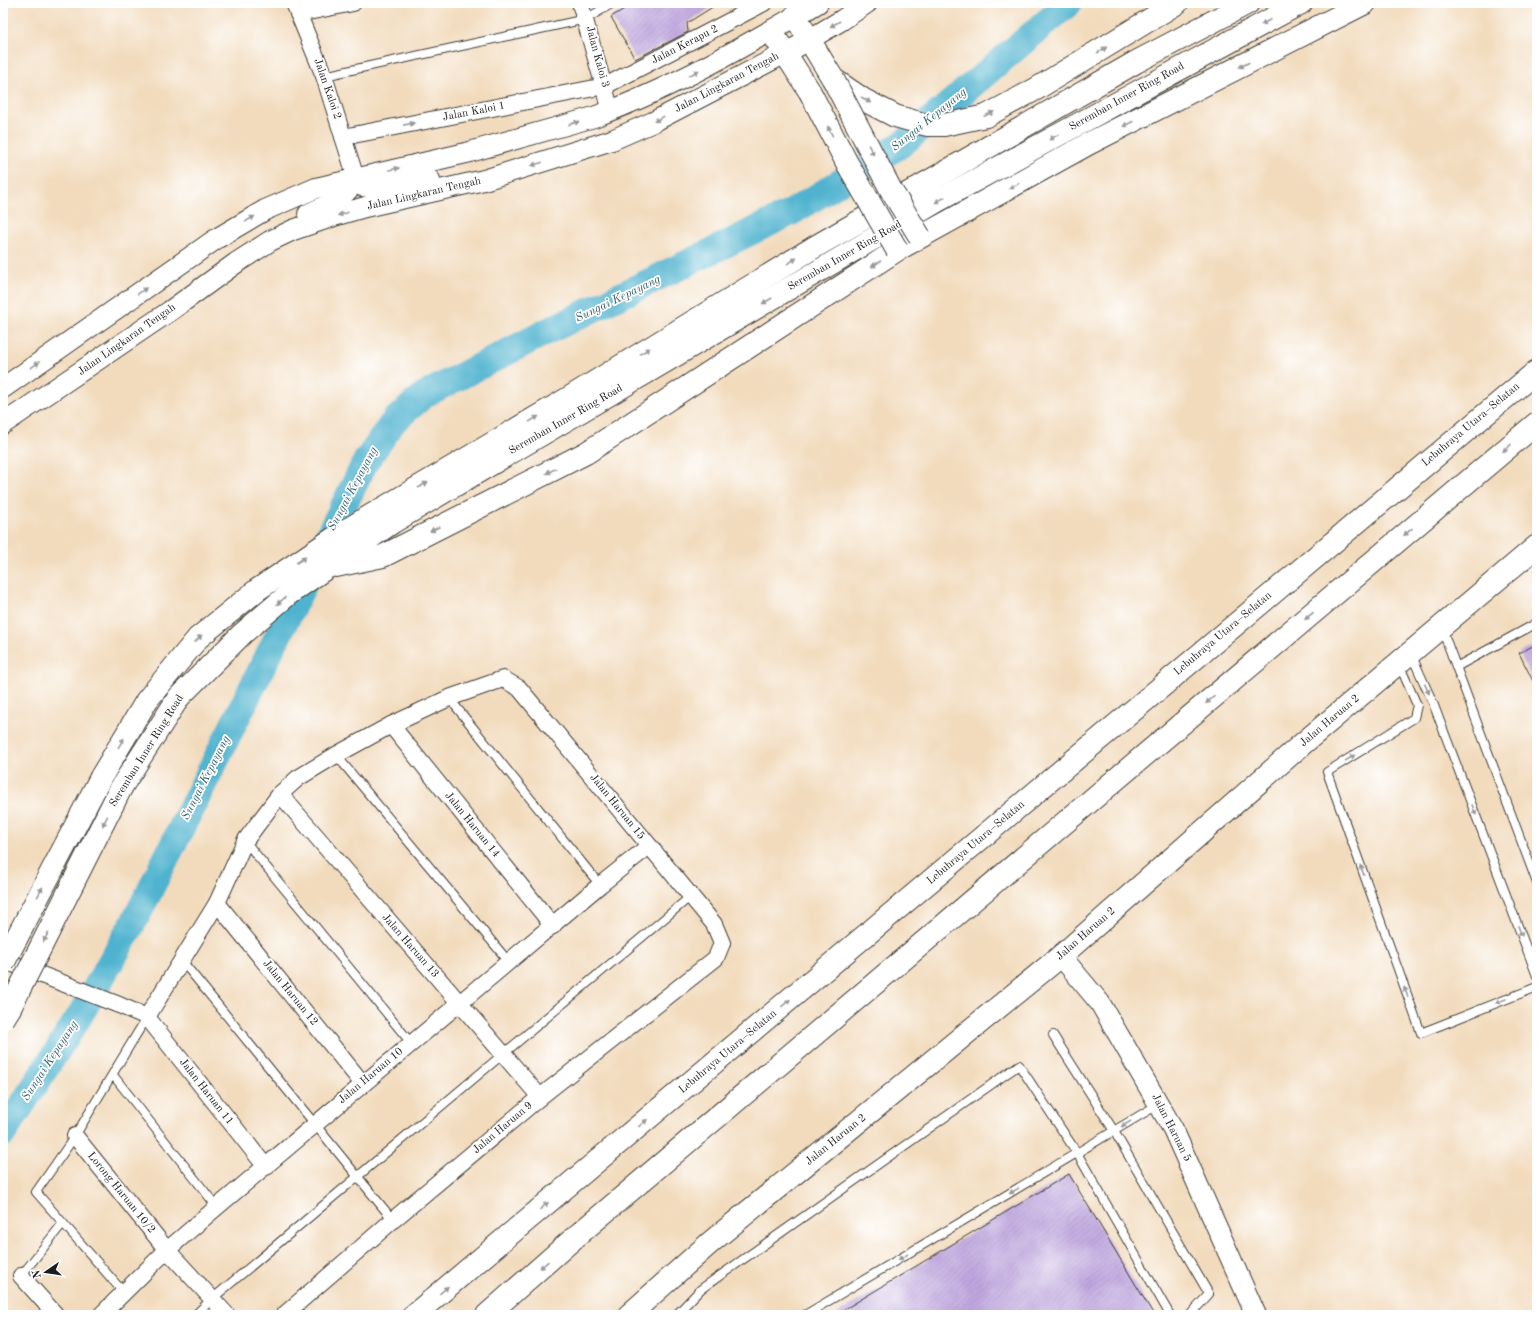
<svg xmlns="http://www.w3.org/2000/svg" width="1540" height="1318" viewBox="0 0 1540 1318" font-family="'Old Standard TT',serif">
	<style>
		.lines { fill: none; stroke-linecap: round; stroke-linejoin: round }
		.river { stroke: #50b3cf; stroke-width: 27 }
		.building { fill: url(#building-hatch) }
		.service-casing { stroke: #3c3934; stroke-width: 10 }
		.minor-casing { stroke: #3c3934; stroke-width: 18 }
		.tertiary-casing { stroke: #3c3934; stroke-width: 22 }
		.secondary-casing { stroke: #3c3934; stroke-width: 24 }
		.primary-casing { stroke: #3c3934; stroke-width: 24 }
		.motorway-casing { stroke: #3c3934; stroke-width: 24 }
		.service { stroke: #fff; stroke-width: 8 }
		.minor { stroke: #fff; stroke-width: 16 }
		.tertiary { stroke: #fff; stroke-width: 20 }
		.secondary { stroke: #fff; stroke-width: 22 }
		.primary { stroke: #fff; stroke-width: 22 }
		.motorway { stroke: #fff; stroke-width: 22 }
		.primary-bridge-casing { stroke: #3c3934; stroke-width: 24; stroke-linecap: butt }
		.primary-bridge { stroke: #fff; stroke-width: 22 }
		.oneway { fill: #999 }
		.labels { text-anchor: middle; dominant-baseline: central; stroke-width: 3.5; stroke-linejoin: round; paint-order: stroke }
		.street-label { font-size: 11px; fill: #1c1c1c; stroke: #fff }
		.water-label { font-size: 12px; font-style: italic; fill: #33606d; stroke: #fff }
	</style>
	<defs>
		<pattern id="building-hatch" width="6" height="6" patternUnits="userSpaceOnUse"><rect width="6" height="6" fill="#bfa6df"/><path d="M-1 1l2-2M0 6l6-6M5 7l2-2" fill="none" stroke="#a48ebf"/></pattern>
	</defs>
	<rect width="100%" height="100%" fill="#fff"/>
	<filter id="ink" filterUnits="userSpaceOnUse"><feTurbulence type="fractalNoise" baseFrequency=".025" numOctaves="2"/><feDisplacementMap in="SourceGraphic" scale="8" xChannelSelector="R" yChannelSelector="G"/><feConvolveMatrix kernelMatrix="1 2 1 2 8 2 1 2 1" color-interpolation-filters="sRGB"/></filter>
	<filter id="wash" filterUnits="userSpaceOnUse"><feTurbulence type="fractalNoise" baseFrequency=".012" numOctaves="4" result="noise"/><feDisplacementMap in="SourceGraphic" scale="16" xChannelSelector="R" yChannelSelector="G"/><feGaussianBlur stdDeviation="0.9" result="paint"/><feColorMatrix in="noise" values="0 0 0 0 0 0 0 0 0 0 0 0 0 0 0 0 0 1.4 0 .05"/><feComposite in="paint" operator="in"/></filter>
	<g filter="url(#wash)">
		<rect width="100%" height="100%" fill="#f2dbbd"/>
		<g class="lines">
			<path class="river" d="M 3,1134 L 79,1017 L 137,916 L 366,461 L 394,421 L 424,395 L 548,331 L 792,212 L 902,144 L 1069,3"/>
		</g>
		<g id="blocks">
			<g class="building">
				<path d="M 634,3 L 719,3 L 687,23 L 688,32 L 635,59 L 611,17 Z"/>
				<path d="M 1537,644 L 1537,689 L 1519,653 Z"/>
				<path d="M 1069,1174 L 1154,1315 L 835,1315 Z"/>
			</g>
		</g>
	</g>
	<g filter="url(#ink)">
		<use href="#blocks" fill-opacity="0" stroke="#3c3934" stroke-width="1"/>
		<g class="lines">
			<g class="service-casing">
				<g id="service">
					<path d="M 324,76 L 586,19 L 613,3"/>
					<path d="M 1442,629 L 1537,883"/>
					<path d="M 1411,654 L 1433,703 L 1537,976"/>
					<path d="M 1399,664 L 1417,705 L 1414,718 L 1327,772 L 1421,1033 L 1537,987"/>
					<path d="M 1456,667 L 1537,623"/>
					<path d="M 449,698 L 600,885"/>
					<path d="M 336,755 L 509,962"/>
					<path d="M 245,841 L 411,1043"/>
					<path d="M 182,961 L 393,1220"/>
					<path d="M 1053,1035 L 1114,1131 L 1209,1294 L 1190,1315"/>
					<path d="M 113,1075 L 217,1207"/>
					<path d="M 21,1276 L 63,1223"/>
					<path d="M 124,1293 L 36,1192 L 75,1136 L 147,1017"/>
					<path d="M 195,1315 L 212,1299 L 691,896"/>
					<path d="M 676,1315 L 701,1289 L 1019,1065 L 1077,1153 L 1170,1315"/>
					<path d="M 805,1315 L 1159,1104"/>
				</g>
			</g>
			<g class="minor-casing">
				<g id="minor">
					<path d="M 294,3 L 324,76 L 356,178"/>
					<path d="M 580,3 L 611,111"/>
					<path d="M 298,14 L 353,3"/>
					<path d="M 343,137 L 605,86 L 764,3"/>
					<path d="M 391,725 L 553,926"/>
					<path d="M 280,794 L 540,1097"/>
					<path d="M 217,903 L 363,1084"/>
					<path d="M 3,960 L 119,1005 L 147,1017 L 266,1167"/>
					<path d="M 147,1017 L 217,903 L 245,841 L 280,794 L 298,778 L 336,755 L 391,725 L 449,698 L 503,679 L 519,688 L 714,924 L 722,943 L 716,958 L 540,1097 L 393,1220 L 284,1315"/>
					<path d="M 75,1136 L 167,1250 L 227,1315"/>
					<path d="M 21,1276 L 56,1315"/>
					<path d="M 101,1315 L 167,1250 L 217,1207 L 600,885 L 649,846"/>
				</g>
			</g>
			<g class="tertiary-casing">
				<g id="tertiary">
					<path d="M 356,178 L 362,186 L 373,188 L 430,180"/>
					<path d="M 308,214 C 327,205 347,198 356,178"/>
					<path d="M 3,388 L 216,239 L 265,210 L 316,188 L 466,153 L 594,117 C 673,88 745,46 818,3"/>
					<path d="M 3,424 L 170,311 L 236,263 L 270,241 L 293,230 L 334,216 L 365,207 L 484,180 L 612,140 L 653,122 L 795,48 L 842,20 L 867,3"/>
					<path d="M 1061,956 L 1100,1003 L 1173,1129 L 1256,1315"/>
				</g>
			</g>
			<g class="secondary-casing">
				<path id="secondary" d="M 629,1315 L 711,1242 L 1061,956 L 1300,746 L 1537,546"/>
			</g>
			<g class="primary-casing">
				<g id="primary">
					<path d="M 795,16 L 833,79 L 864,100 L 895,116 L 927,125 L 944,125 L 986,116 L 1036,89 L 1177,3"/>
					<path d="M 771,31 L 810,92"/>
					<path d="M 336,566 L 383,556 L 586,453 L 897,250 L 1088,144 L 1365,3"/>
					<path d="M 101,777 L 147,700 L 198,638 L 257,590 L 343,532 L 567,399 L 813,248 L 1136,62 L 1248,3"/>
					<path d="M 122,786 L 179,697 L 242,634 L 290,593 L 393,522 L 939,200 L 1301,3"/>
				</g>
			</g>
			<g class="motorway-casing">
				<g id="motorway">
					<path d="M 414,1315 L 1537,371"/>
					<path d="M 487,1315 L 573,1239 L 1537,423"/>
				</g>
			</g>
			<use href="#service" class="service"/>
			<use href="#minor" class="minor"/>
			<use href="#tertiary" class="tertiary"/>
			<use href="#secondary" class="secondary"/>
			<use href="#primary" class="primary"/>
			<use href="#motorway" class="motorway"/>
			<g class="primary-bridge-casing">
				<g id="primary-bridge">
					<path d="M 833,79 L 891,190 L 920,237"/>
					<path d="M 810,92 L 847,163 L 897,250"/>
					<path d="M 3,964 L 101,777"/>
					<path d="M 3,1019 L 10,1008 L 122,786"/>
				</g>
			</g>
			<use href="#primary-bridge" class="primary-bridge"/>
		</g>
		<defs><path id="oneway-solid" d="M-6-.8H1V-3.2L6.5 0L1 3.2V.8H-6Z"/></defs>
		<g class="oneway">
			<use href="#oneway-solid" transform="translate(1266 22) rotate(151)"/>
			<use href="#oneway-solid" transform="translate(835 24) rotate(150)"/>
			<use href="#oneway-solid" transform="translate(1102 50) rotate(-32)"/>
			<use href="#oneway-solid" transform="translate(1244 65) rotate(153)"/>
			<use href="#oneway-solid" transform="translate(694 73) rotate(-29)"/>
			<use href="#oneway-solid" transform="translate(866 100) rotate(32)"/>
			<use href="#oneway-solid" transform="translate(989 114) rotate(-25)"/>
			<use href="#oneway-solid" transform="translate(659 119) rotate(152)"/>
			<use href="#oneway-solid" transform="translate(574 123) rotate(-16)"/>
			<use href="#oneway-solid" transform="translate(409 124) rotate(-11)"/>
			<use href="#oneway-solid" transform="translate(1128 124) rotate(153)"/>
			<use href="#oneway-solid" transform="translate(830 131) rotate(-117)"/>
			<use href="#oneway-solid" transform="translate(1054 137) rotate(151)"/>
			<use href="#oneway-solid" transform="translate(871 150) rotate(62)"/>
			<use href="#oneway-solid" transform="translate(537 164) rotate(163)"/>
			<use href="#oneway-solid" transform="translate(394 169) rotate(-12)"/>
			<use href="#oneway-solid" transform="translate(1014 186) rotate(151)"/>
			<use href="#oneway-solid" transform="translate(940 200) rotate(150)"/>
			<use href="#oneway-solid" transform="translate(343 214) rotate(164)"/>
			<use href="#oneway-solid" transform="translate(250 219) rotate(-31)"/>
			<use href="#oneway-solid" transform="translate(792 261) rotate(-32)"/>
			<use href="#oneway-solid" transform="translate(876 264) rotate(147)"/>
			<use href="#oneway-solid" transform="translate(142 291) rotate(-35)"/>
			<use href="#oneway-solid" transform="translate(767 301) rotate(150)"/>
			<use href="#oneway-solid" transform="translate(645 351) rotate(-32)"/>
			<use href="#oneway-solid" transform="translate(35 365) rotate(-35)"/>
			<use href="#oneway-solid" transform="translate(534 419) rotate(-31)"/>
			<use href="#oneway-solid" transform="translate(1507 448) rotate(140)"/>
			<use href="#oneway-solid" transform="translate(551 471) rotate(153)"/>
			<use href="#oneway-solid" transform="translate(423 485) rotate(-31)"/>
			<use href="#oneway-solid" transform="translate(435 529) rotate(153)"/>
			<use href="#oneway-solid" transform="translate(1408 532) rotate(140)"/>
			<use href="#oneway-solid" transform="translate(301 560) rotate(-33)"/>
			<use href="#oneway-solid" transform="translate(281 601) rotate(140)"/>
			<use href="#oneway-solid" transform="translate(1309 616) rotate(140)"/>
			<use href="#oneway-solid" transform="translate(198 639) rotate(-46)"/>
			<use href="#oneway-solid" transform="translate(1427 689) rotate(65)"/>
			<use href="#oneway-solid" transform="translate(1210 700) rotate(140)"/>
			<use href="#oneway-solid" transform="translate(121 743) rotate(-59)"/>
			<use href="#oneway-solid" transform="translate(1350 758) rotate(-32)"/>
			<use href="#oneway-solid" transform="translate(1474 810) rotate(69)"/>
			<use href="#oneway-solid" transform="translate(105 821) rotate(117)"/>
			<use href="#oneway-solid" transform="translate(1362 870) rotate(-110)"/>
			<use href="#oneway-solid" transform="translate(40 892) rotate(-62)"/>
			<use href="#oneway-solid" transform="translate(1520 931) rotate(69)"/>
			<use href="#oneway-solid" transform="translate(46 937) rotate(117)"/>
			<use href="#oneway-solid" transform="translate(1406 992) rotate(-110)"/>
			<use href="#oneway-solid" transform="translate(1501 1001) rotate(158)"/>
			<use href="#oneway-solid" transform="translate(786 1003) rotate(-40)"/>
			<use href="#oneway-solid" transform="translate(643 1123) rotate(-40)"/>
			<use href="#oneway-solid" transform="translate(1126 1124) rotate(149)"/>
			<use href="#oneway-solid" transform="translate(1014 1191) rotate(149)"/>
			<use href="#oneway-solid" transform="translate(544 1206) rotate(-40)"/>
			<use href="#oneway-solid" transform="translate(903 1257) rotate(149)"/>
			<use href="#oneway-solid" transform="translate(544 1265) rotate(139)"/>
			<use href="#oneway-solid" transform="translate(444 1290) rotate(-40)"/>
		</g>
	</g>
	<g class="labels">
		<g class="street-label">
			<text transform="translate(685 45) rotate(-27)">Jalan Kerapu 2</text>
			<text transform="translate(597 57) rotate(75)">Jalan Kaloi 3</text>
			<text transform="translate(727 83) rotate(-28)">Jalan Lingkaran Tengah</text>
			<text transform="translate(327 89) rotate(71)">Jalan Kaloi 2</text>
			<text transform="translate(1127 97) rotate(-29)">Seremban Inner Ring Road</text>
			<text transform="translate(474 112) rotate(-11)">Jalan Kaloi 1</text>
			<text transform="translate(424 194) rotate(-13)">Jalan Lingkaran Tengah</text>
			<text transform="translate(845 256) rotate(-30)">Seremban Inner Ring Road</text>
			<text transform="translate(127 340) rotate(-35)">Jalan Lingkaran Tengah</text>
			<text transform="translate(566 420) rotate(-30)">Seremban Inner Ring Road</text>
			<text transform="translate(1471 425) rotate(-40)">Lebuhraya Utara–Selatan</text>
			<text transform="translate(1223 634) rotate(-40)">Lebuhraya Utara–Selatan</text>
			<text transform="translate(1330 721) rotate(-40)">Jalan Haruan 2</text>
			<text transform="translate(147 751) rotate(-58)">Seremban Inner Ring Road</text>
			<text transform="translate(617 807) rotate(51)">Jalan Haruan 15</text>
			<text transform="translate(472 825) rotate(51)">Jalan Haruan 14</text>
			<text transform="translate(976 843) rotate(-40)">Lebuhraya Utara–Selatan</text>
			<text transform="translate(1086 934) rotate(-41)">Jalan Haruan 2</text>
			<text transform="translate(410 946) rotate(49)">Jalan Haruan 13</text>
			<text transform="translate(290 993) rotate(51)">Jalan Haruan 12</text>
			<text transform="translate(728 1052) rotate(-40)">Lebuhraya Utara–Selatan</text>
			<text transform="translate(371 1076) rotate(-40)">Jalan Haruan 10</text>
			<text transform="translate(206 1092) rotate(52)">Jalan Haruan 11</text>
			<text transform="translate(503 1128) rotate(-40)">Jalan Haruan 9</text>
			<text transform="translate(1171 1128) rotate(63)">Jalan Haruan 5</text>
			<text transform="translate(836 1140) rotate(-39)">Jalan Haruan 2</text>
			<text transform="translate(121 1193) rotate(51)">Lorong Haruan 10/2</text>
		</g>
		<g class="water-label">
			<text transform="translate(929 120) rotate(-39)">Sungai Kepayang</text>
			<text transform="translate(618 299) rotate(-26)">Sungai Kepayang</text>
			<text transform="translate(353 489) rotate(-62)">Sungai Kepayang</text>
			<text transform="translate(206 778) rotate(-63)">Sungai Kepayang</text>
			<text transform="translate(50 1061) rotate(-57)">Sungai Kepayang</text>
		</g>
	</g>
	<rect width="1540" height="1318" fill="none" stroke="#fff" stroke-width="16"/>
	<g transform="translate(46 1272) rotate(257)" stroke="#ffffff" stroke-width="3" paint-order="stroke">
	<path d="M0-3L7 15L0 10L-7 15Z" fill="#1c1c1c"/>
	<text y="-6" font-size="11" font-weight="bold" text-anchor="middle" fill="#1c1c1c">N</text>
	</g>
</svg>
